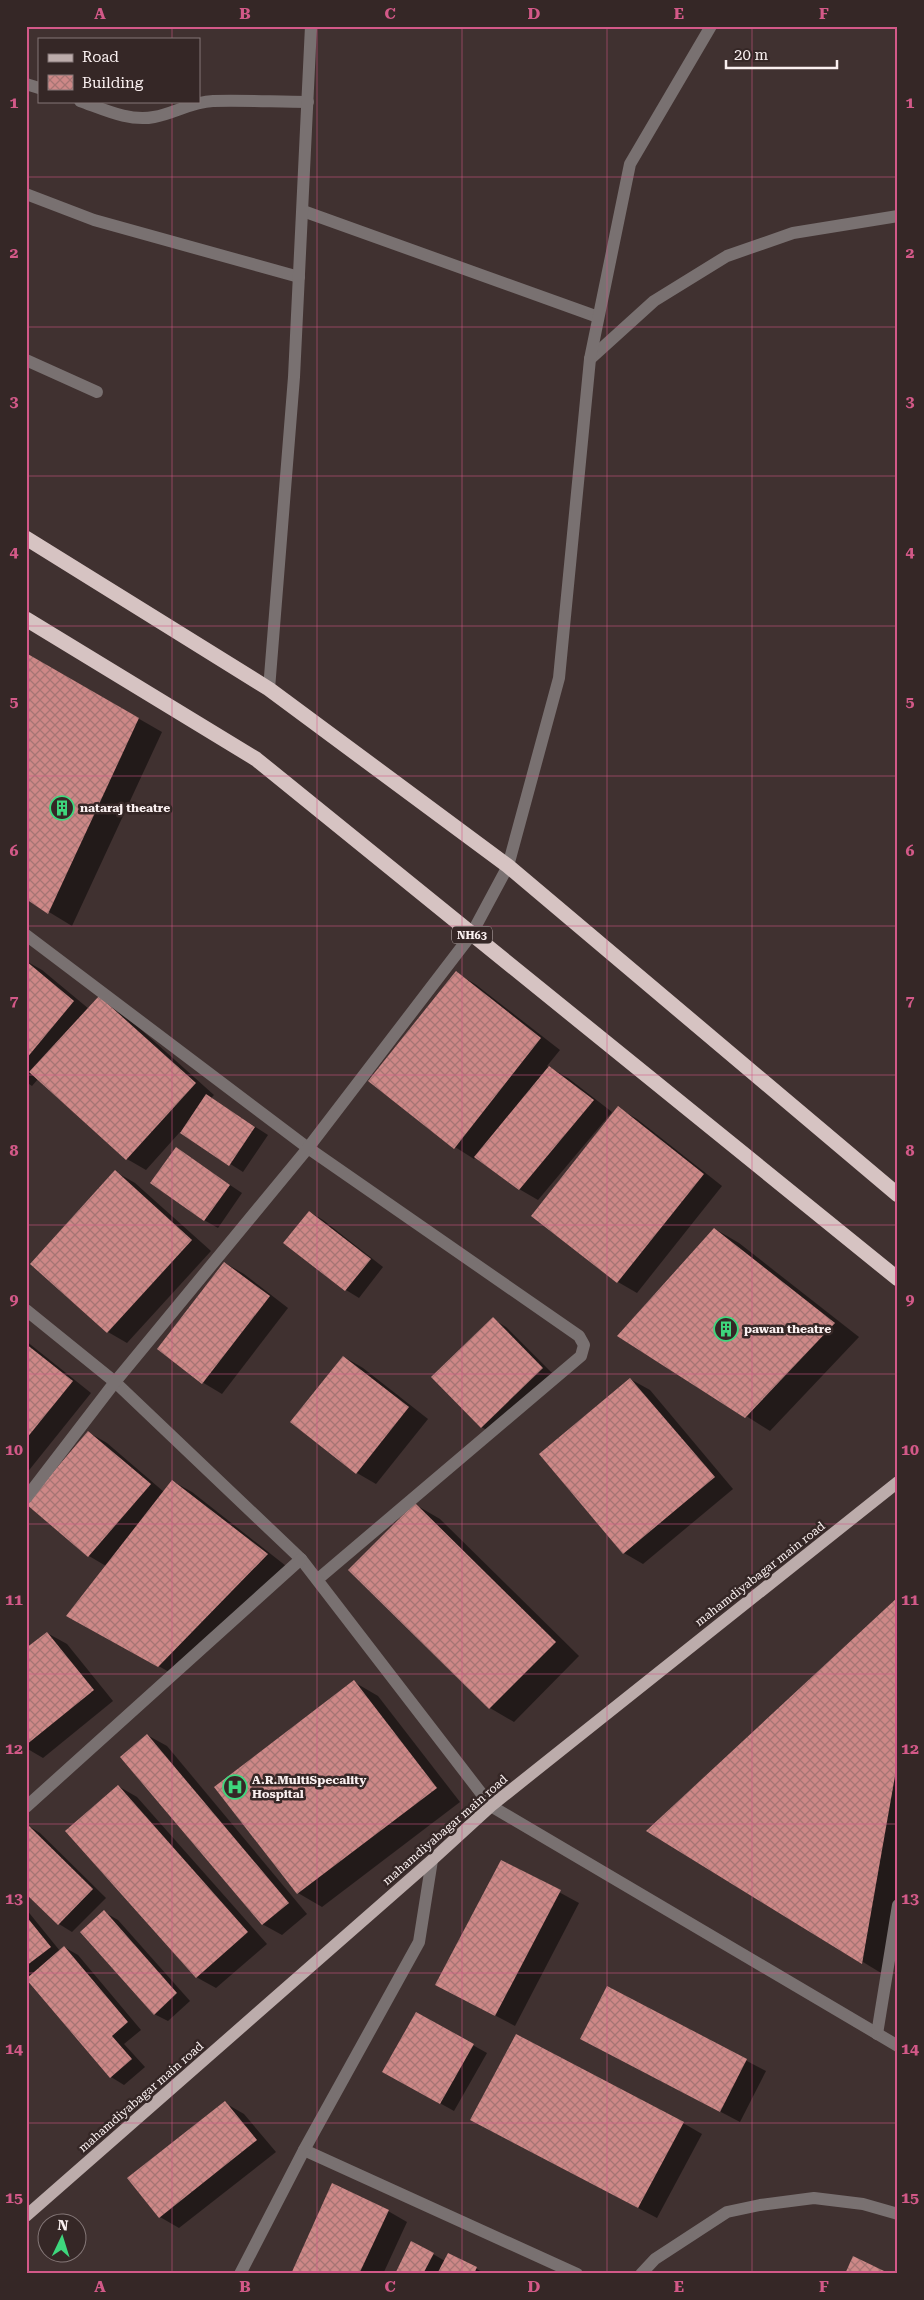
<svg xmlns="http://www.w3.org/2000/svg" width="924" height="2300" viewBox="0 0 924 2300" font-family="'Roboto Serif',serif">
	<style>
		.shadow { fill: #0007 }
		.building { fill: url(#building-cross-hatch) }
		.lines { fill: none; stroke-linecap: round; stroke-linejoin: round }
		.street { stroke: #797171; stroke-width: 12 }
		.primary { stroke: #bcacab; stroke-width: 12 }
		.highway { stroke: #d6c3c2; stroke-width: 15 }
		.grid { fill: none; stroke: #d35988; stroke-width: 1; stroke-opacity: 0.55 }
		.labels { text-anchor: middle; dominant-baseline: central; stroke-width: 5; stroke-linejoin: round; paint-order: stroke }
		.shield { fill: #352726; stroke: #bfb4b3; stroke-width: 1 }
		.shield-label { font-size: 11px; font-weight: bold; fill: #faf0f0 }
		.poi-label { font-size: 12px; font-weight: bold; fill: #faf0f0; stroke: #352726; text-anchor: start }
		.street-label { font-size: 12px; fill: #faf0f0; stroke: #352726 }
		.neatline { fill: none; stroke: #d35988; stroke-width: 2 }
		.grid-label { font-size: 16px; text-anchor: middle; font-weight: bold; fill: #d35988 }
	</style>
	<defs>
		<pattern id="building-cross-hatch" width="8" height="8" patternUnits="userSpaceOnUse" patternTransform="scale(1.25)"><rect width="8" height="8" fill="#cd8887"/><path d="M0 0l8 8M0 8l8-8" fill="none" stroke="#a67574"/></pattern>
	</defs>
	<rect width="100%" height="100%" fill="#403130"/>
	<g class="shadow">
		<path d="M 26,654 L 162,732 L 72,926 L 26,898 Z"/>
		<path d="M 26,961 L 42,970 L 89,1009 L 99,998 L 118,1009 L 214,1095 L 211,1098 L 268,1135 L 243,1172 L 180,1132 L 146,1170 L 127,1159 L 38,1079 L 32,1086 L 26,1082 Z"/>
		<path d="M 456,973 L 475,984 L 560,1050 L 547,1066 L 568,1078 L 612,1112 L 538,1200 L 519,1189 L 476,1157 L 474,1159 L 455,1147 Z"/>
		<path d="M 618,1108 L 637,1119 L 722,1186 L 637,1293 L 618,1282 L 533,1216 Z"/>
		<path d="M 176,1149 L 242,1193 L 218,1228 L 204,1220 Z"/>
		<path d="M 116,1172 L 135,1183 L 211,1251 L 127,1343 L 108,1332 Z"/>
		<path d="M 310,1212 L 323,1220 L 383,1267 L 359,1298 L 346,1290 Z"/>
		<path d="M 715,1229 L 739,1243 L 859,1337 L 770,1431 L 619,1336 Z"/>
		<path d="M 225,1263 L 244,1274 L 288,1308 L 222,1394 L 202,1382 Z"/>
		<path d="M 493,1319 L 506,1327 L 555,1376 L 495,1434 L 481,1427 Z"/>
		<path d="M 26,1341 L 91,1393 L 26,1474 Z"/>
		<path d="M 344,1357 L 363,1368 L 428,1419 L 376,1484 L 357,1473 L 292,1422 Z"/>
		<path d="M 630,1379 L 650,1390 L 733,1489 L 643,1564 L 624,1553 Z"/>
		<path d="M 88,1432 L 107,1443 L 164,1492 L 172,1481 L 192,1492 L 286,1566 L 178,1677 L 68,1615 L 106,1566 L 89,1556 Z"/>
		<path d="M 416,1505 L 440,1519 L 579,1656 L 514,1722 L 490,1708 Z"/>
		<path d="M 898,1599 L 898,1909 L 886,1976 L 648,1831 Z"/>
		<path d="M 47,1633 L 67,1644 L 113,1701 L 43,1758 L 26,1748 L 26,1650 Z"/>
		<path d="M 354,1682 L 378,1696 L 460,1802 L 322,1907 L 298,1893 L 216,1787 Z"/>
		<path d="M 147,1735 L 167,1746 L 307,1914 L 282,1935 L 262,1924 Z"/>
		<path d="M 118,1786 L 137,1797 L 267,1944 L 216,1988 L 196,1977 Z"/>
		<path d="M 27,1825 L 40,1833 L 106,1898 L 72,1932 L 59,1924 Z"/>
		<path d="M 502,1861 L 579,1903 L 515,2026 L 437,1985 Z"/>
		<path d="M 26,1909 L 60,1951 L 64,1947 L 78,1955 L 141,2030 L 124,2044 L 145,2067 L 124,2085 L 111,2077 L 30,1981 L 26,1984 Z"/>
		<path d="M 104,1912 L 118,1920 L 190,2001 L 168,2021 L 154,2014 Z"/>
		<path d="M 608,1988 L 766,2071 L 740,2122 L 601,2049 Z"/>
		<path d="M 417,2014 L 487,2053 L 454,2111 L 384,2072 Z"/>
		<path d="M 225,2103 L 244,2114 L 276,2152 L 179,2228 L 160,2217 L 129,2178 Z"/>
		<path d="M 683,2123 L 702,2134 L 657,2218 L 491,2130 Z"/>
		<path d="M 388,2211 L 407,2222 L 383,2274 L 292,2274 Z"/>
		<path d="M 433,2254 L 445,2261 L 449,2254 L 486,2274 L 397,2274 Z"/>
	</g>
	<g class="building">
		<path d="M 26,653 L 139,718 L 48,914 L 26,899 Z"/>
		<path d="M 26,961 L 74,1001 L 26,1059 Z"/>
		<path d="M 456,971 L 541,1038 L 454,1149 L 368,1081 Z"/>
		<path d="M 99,996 L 196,1083 L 126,1160 L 29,1072 Z"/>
		<path d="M 549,1066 L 594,1100 L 519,1190 L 474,1157 Z"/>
		<path d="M 206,1094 L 255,1127 L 229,1166 L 180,1133 Z"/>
		<path d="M 618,1106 L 704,1174 L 617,1283 L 531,1216 Z"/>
		<path d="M 176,1147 L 230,1185 L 204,1221 L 150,1183 Z"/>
		<path d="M 115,1170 L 192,1240 L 107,1333 L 30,1264 Z"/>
		<path d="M 309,1211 L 371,1259 L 345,1291 L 283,1243 Z"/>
		<path d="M 714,1228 L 835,1323 L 745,1418 L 617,1336 Z"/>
		<path d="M 224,1262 L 270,1296 L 202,1384 L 157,1349 Z"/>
		<path d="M 493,1317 L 543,1368 L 481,1428 L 431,1377 Z"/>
		<path d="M 26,1344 L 73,1381 L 26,1439 Z"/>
		<path d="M 343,1356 L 409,1407 L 356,1474 L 290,1422 Z"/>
		<path d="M 630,1378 L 715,1477 L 623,1554 L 539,1454 Z"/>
		<path d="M 88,1431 L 151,1484 L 88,1557 L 26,1504 Z"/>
		<path d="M 172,1480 L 268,1554 L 158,1667 L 66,1616 Z"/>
		<path d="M 415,1503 L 556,1642 L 489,1709 L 348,1570 Z"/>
		<path d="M 898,1597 L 898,1759 L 862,1964 L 646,1831 Z"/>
		<path d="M 47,1632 L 94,1690 L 26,1745 L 26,1648 Z"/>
		<path d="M 354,1680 L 437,1788 L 297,1894 L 214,1787 Z"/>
		<path d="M 147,1734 L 289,1903 L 262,1925 L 120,1757 Z"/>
		<path d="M 118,1785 L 248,1932 L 196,1978 L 65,1831 Z"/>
		<path d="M 26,1823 L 93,1889 L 58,1925 L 26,1894 Z"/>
		<path d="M 501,1860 L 561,1890 L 495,2016 L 435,1985 Z"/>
		<path d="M 104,1910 L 177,1993 L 154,2015 L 80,1932 Z"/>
		<path d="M 26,1916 L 51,1947 L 26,1966 Z"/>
		<path d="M 64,1946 L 128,2022 L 112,2036 L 132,2059 L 110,2078 L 26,1979 Z"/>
		<path d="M 607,1986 L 747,2059 L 720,2112 L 580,2039 Z"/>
		<path d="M 416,2012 L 474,2044 L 440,2104 L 382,2072 Z"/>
		<path d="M 516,2034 L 684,2122 L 638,2208 L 470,2120 Z"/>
		<path d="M 225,2101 L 257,2140 L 159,2218 L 127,2178 Z"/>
		<path d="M 332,2183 L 389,2210 L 359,2274 L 291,2274 Z"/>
		<path d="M 411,2241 L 434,2253 L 423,2274 L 395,2274 Z"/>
		<path d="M 448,2253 L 477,2267 L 474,2274 L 437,2274 Z"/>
		<path d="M 853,2256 L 884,2271 L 883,2274 L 845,2274 Z"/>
	</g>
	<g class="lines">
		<g class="street">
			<path d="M 26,84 L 39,88"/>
			<path d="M 80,101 C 103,109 129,122 154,117 C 175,113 191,102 213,101 C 245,100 277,102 308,102"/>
			<path d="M 26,194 L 94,220 L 299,277"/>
			<path d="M 303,211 L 598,317"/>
			<path d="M 590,359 L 654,301 L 727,256 L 793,233 L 898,216"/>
			<path d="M 26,360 L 97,392"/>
			<path d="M 269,689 L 294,377 L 311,26"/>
			<path d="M 26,935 L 308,1148 L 579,1336 L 584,1345 L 581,1356 L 318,1579"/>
			<path d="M 26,1310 L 115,1382 L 301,1559 L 491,1806 L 898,2046"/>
			<path d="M 26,1498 L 115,1382 L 308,1148 L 471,935 L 508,866 L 559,678 L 590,359 L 630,164 L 711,26"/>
			<path d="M 26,1807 L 301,1559"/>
			<path d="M 877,2034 L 898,1905"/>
			<path d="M 304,2150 L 577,2274"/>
			<path d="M 240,2274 L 304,2150 L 419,1942 L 432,1860"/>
			<path d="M 641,2274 L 655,2259 L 727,2212 L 760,2205 L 814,2198 L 863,2204 L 898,2214"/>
		</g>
		<path class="primary" d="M 26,2216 L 432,1860 L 491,1806 L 898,1482"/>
		<g class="highway">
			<path d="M 26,538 L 269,689 L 508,866 L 898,1195"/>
			<path d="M 26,619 L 256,759 L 898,1279"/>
		</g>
	</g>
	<path class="grid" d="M 172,26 L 172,39M 317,26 L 317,2274M 462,26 L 462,2274M 607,26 L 607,2274M 752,26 L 752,2274M 172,101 L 172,2274M 26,177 L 898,177M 26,327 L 898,327M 26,476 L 898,476M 26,626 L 898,626M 26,776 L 898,776M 26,926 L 898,926M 26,1075 L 898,1075M 26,1225 L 898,1225M 26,1374 L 898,1374M 26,1524 L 898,1524M 26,1674 L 898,1674M 26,1824 L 898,1824M 26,1973 L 898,1973M 26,2123 L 898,2123"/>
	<defs>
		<g id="building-ring" transform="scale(1.25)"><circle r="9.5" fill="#352726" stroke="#3ed77d" stroke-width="1.5"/><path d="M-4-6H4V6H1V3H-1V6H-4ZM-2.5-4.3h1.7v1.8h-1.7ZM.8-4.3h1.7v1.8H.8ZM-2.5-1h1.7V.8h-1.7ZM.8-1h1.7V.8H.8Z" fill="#3ed77d"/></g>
		<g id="hospital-ring" transform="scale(1.25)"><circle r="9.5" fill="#352726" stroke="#3ed77d" stroke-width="1.5"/><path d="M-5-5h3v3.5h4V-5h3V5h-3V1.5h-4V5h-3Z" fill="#3ed77d"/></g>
	</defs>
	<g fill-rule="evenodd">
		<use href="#building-ring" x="62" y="808"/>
		<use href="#building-ring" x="726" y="1329"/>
		<use href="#hospital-ring" x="235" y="1787"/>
	</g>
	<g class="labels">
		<rect class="shield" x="452" y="926.5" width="40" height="17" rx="4"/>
		<g class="shield-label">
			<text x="472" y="935">NH63</text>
		</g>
		<g class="poi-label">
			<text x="80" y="808">nataraj theatre</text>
			<text x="744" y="1329">pawan theatre</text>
			<text x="252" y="1780">A.R.MultiSpecality<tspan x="252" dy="14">Hospital</tspan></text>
		</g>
		<g class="street-label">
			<text transform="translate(760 1574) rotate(-38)">mahamdiyabagar main road</text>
			<text transform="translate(445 1830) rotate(-41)">mahamdiyabagar main road</text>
			<text transform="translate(141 2097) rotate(-41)">mahamdiyabagar main road</text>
		</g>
	</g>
	<rect width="924" height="2300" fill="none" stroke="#352726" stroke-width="55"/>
	<rect x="38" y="38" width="162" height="65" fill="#352726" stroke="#847777"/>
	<rect x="48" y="54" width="25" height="8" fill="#bcacab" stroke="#847777"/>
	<text x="82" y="62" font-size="15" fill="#faf0f0">Road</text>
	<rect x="48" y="75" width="25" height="15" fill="url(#building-cross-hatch)" stroke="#847777"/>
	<text x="82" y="88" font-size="15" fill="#faf0f0">Building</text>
	<g transform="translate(62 2238) rotate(4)"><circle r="24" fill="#352726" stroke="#847777"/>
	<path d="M0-4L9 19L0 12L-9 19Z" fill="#3ed77d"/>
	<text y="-8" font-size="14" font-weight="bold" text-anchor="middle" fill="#faf0f0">N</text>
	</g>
	<path d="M726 60v8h111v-8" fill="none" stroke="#faf0f0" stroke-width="2.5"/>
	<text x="734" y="60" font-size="15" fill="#faf0f0" stroke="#352726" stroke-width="4" paint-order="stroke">20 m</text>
	<rect x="28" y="28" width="868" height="2244" class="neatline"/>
	<g class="grid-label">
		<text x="100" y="19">A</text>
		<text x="245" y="19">B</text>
		<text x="390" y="19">C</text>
		<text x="534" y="19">D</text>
		<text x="679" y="19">E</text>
		<text x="824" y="19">F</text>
		<text x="14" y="108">1</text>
		<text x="910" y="108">1</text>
		<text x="14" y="258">2</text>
		<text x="910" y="258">2</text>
		<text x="14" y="407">3</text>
		<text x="910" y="407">3</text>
		<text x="14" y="557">4</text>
		<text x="910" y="557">4</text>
		<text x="14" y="707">5</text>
		<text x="910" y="707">5</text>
		<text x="14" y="856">6</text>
		<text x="910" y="856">6</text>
		<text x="14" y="1006">7</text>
		<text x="910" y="1006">7</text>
		<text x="14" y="1156">8</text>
		<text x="910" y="1156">8</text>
		<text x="14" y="1305">9</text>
		<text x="910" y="1305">9</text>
		<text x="14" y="1455">10</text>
		<text x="910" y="1455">10</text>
		<text x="14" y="1605">11</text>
		<text x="910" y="1605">11</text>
		<text x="14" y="1754">12</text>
		<text x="910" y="1754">12</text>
		<text x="14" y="1904">13</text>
		<text x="910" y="1904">13</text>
		<text x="14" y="2054">14</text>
		<text x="910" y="2054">14</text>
		<text x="14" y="2203">15</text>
		<text x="910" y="2203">15</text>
		<text x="100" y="2292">A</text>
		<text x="245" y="2292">B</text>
		<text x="390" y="2292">C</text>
		<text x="534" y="2292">D</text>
		<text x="679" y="2292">E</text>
		<text x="824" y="2292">F</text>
	</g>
</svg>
